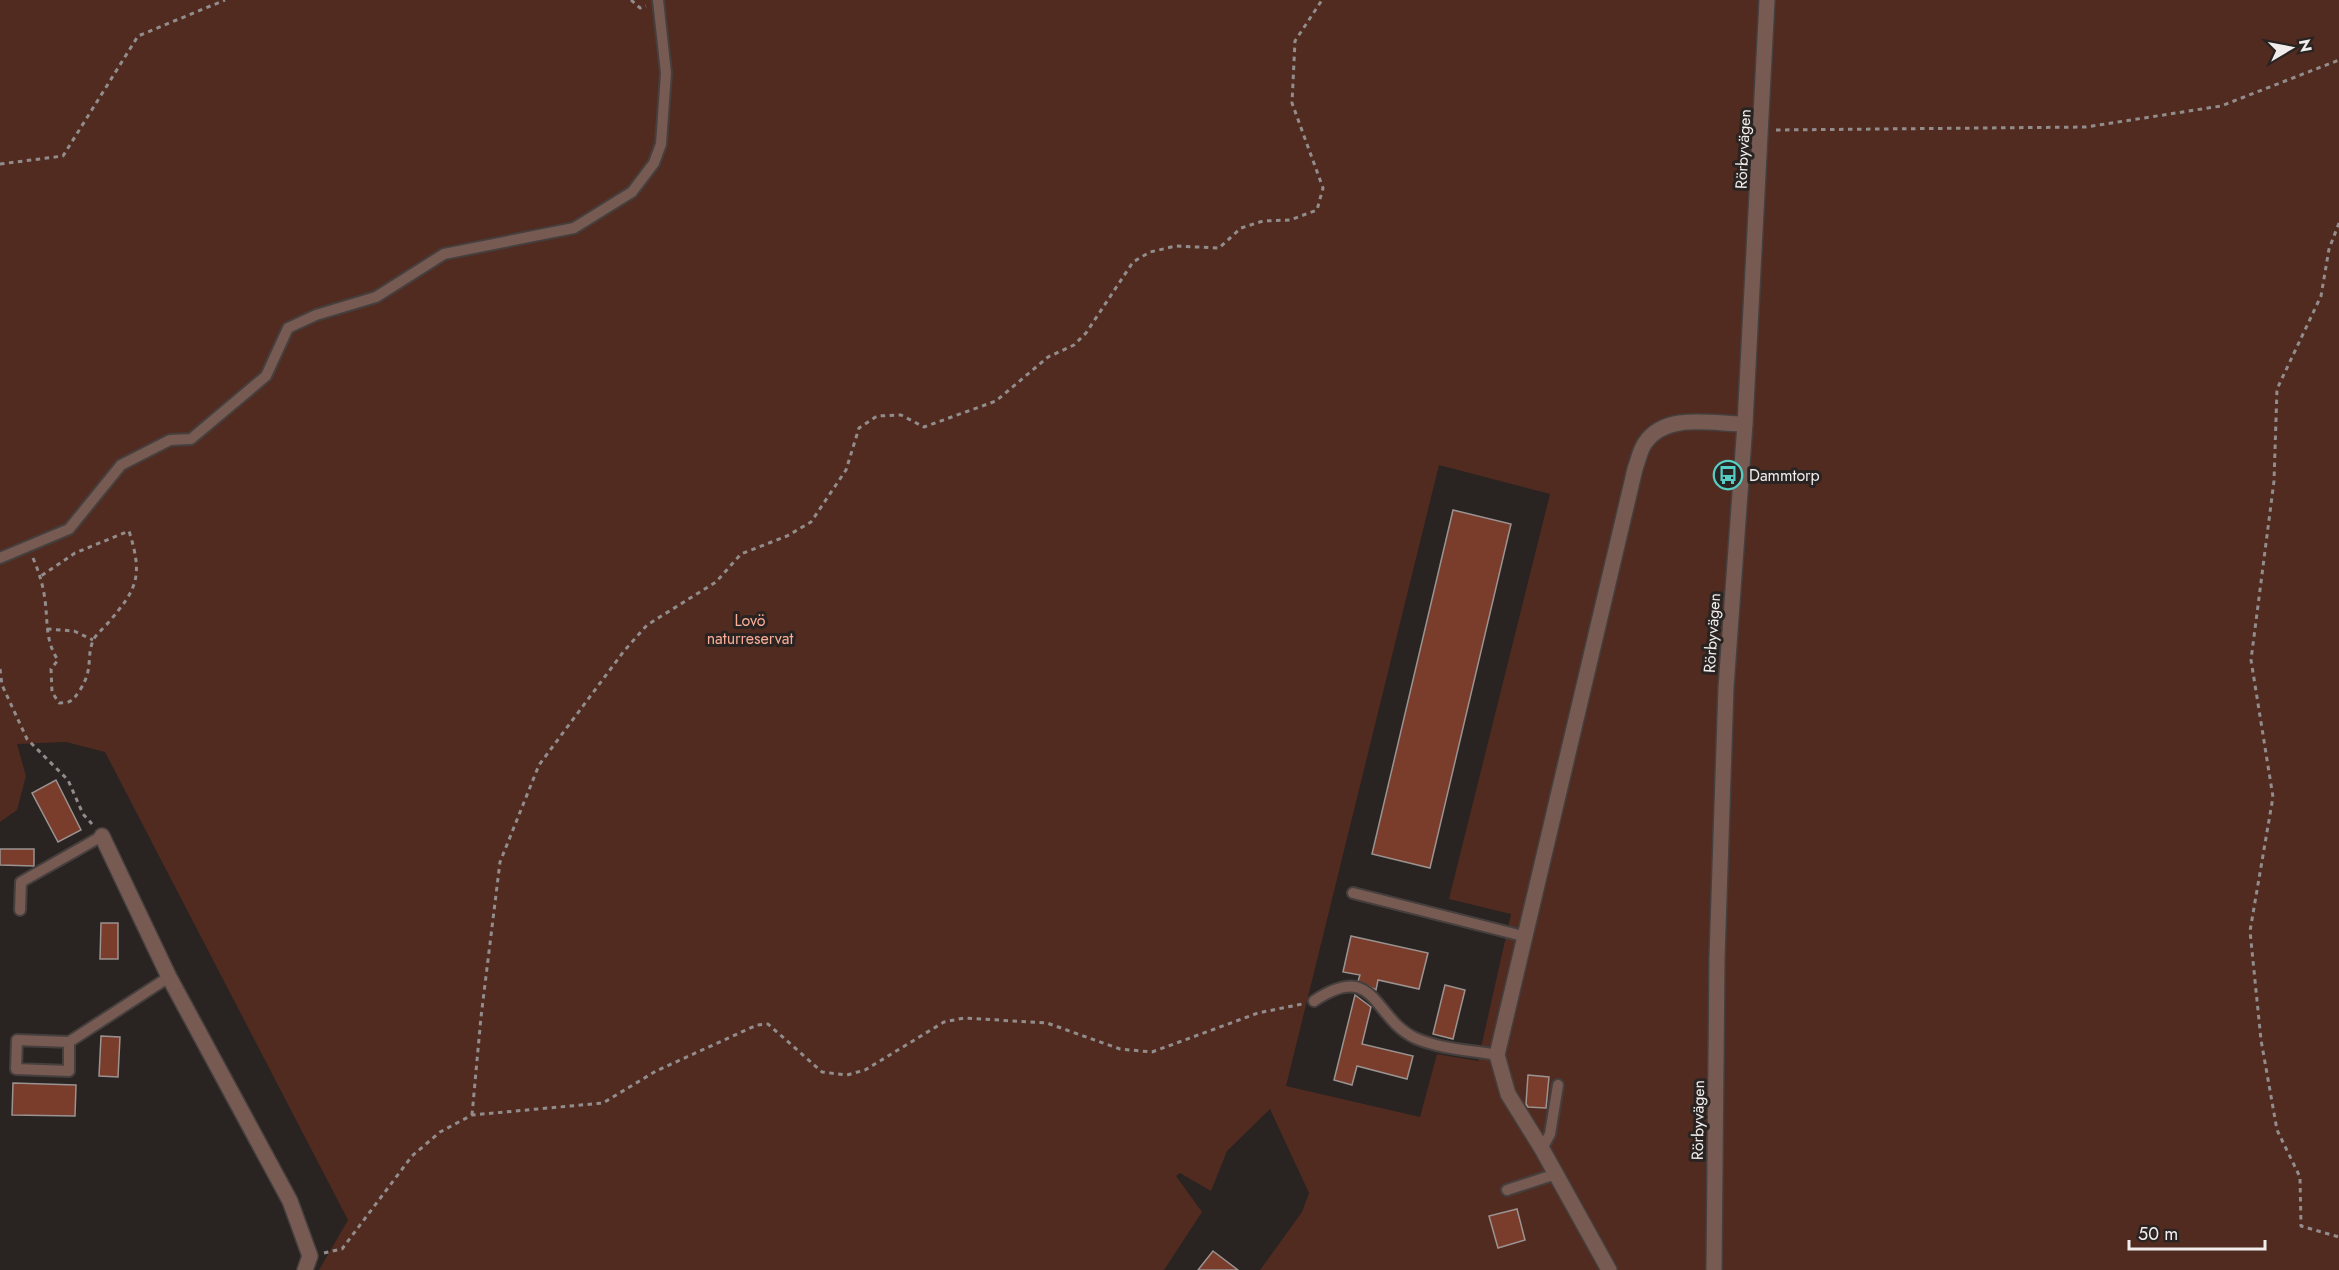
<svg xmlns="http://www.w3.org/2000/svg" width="2339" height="1270" viewBox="0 0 2339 1270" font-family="Jost,sans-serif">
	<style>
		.green { fill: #512b20; fill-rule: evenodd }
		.building { fill: #7a3d2b; stroke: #9a9391; stroke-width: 1.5 }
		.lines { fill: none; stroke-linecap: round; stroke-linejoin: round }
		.service-casing { stroke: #453f3e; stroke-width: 14 }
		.minor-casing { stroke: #453f3e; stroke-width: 18 }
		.tertiary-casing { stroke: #453f3e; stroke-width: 18 }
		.path { stroke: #928d8c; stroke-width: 3; stroke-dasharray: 4.5 4.5; stroke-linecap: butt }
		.service { stroke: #775a52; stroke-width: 10 }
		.minor { stroke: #775a52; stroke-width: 15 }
		.tertiary { stroke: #775a52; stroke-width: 15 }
		.labels { text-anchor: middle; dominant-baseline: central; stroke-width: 6; stroke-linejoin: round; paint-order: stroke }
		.street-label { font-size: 16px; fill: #f0edec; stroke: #292322 }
		.poi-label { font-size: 16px; fill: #f0edec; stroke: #292322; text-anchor: start }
		.park-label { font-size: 16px; fill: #faad97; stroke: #292322 }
	</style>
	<rect width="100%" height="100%" fill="#292322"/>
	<path class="green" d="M 0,0 L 2339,0 L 2339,1270 L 1260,1270 L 1302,1212 L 1309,1193 L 1270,1109 L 1227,1151 L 1211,1191 L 1180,1173 L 1176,1176 L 1202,1212 L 1164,1270 L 319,1270 L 348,1220 L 105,752 L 66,742 L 17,744 L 26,776 L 17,810 L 0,822 ZM 1439,465 L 1550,494 L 1449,899 L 1511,914 L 1478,1061 L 1437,1054 L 1420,1117 L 1286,1086 Z"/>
	<g class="building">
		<path d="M 1453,510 L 1511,524 L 1430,868 L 1372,854 Z"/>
		<path d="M 56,780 L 81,830 L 58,842 L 32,793 Z"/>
		<path d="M 0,849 L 34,849 L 34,866 L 0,865 Z"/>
		<path d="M 101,923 L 118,923 L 118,959 L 100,959 Z"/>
		<path d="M 1351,936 L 1428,953 L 1419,989 L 1378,980 L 1376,990 L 1358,981 L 1360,975 L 1343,972 Z"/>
		<path d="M 1445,985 L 1465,990 L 1453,1039 L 1433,1034 Z"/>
		<path d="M 1355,995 L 1371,1007 L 1362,1044 L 1413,1056 L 1407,1079 L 1357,1066 L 1352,1085 L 1334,1080 Z"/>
		<path d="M 101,1036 L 120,1037 L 118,1077 L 99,1076 Z"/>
		<path d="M 1528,1075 L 1549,1077 L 1546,1108 L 1528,1107 L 1526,1104 Z"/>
		<path d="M 13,1083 L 76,1085 L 75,1116 L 12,1115 Z"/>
		<path d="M 1517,1209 L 1525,1240 L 1498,1248 L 1489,1216 Z"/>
		<path d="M 1213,1251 L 1238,1270 L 1198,1270 Z"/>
	</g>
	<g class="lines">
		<g class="service-casing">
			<g id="service">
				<path d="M 0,558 L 69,529 L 121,465 L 170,440 L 191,439 L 266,376 L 288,328 L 316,315 L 376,297 L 444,254 L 574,228 L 632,192 L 654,163 L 661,144 L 666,73 L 658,0"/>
				<path d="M 1353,893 L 1523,936"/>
				<path d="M 20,910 L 21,882 L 102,836"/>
				<path d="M 1314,1001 C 1376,960 1372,1017 1415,1038 C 1440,1049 1470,1050 1497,1055"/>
				<path d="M 69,1042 L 69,1071 L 16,1069 L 17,1040 L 69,1042 L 169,977"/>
				<path d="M 1542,1149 L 1550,1134 L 1558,1085"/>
				<path d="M 1507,1190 L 1556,1174"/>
			</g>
		</g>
		<g class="minor-casing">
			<g id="minor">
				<path d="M 102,836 L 169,977 L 290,1201 L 310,1256 L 305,1270"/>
				<path d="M 1609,1270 L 1542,1149 L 1508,1094 L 1497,1055 L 1635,469 C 1638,461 1640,450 1645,443 C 1666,412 1713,424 1745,424"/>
			</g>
		</g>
		<g class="tertiary-casing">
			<path id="tertiary" d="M 1714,1270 L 1717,958 L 1726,687 L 1745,424 L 1767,0"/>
		</g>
		<g class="path">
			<path d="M 631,0 L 640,8 L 646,6"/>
			<path d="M 1776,130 L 2086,127 L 2221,106 L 2339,60"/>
			<path d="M 0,164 L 63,156 L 138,36 L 225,0"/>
			<path d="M 2339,223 L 2329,249 L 2321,296 L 2277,389 L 2274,481 L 2251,660 L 2273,797 L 2250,931 L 2261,1040 L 2277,1130 L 2300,1177 L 2301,1226 L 2339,1237"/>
			<path d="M 33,558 C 39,572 43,585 45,600 C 48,622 45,641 58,660 L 51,669 L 52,692 L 59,703 C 72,703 73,700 80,690 C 94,668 86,657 93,641 C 95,635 104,628 108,623 C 138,588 143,576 129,531 L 75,553 L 41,576"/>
			<path d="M 47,629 L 74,631 L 93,640"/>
			<path d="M 0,669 L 2,685 L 27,739 L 68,780 L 83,814 L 92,824"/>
			<path d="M 472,1115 L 481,1017 L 500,862 L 539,765 L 624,651 L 647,625 L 716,582 L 741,554 L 787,536 L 811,522 L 846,470 L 859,428 L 877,416 L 901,415 L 924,427 L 996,401 L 1048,357 L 1074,345 L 1086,333 L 1133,262 L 1150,252 L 1176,246 L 1219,248 L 1241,228 L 1263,221 L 1290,220 L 1317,210 L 1323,188 L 1292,103 L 1295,41 L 1322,0"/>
			<path d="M 324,1253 L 342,1249 L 412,1156 L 440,1132 L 472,1115 L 603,1103 L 656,1071 L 757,1025 L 768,1024 L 822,1072 L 847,1075 L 865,1070 L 944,1022 L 964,1018 L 1047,1023 L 1120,1049 L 1152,1052 L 1258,1013 L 1302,1004"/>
		</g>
		<use href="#service" class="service"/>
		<use href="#minor" class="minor"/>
		<use href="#tertiary" class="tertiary"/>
	</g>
	<defs>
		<g id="bus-ring" transform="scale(1.5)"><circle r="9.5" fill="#292322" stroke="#56cec3" stroke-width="1.5"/><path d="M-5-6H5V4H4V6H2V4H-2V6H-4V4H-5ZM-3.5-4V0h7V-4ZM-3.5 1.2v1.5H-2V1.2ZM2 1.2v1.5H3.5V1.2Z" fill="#56cec3"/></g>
	</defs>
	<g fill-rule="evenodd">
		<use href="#bus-ring" x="1728" y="475"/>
	</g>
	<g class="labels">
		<g class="street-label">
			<text transform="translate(1743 149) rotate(-87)">Rörbyvägen</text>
			<text transform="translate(1712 633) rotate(-86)">Rörbyvägen</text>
			<text transform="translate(1698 1120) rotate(-89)">Rörbyvägen</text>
		</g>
		<g class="poi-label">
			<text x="1749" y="475">Dammtorp</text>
		</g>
		<g class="park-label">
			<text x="750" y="620">Lovö<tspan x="750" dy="18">naturreservat</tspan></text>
		</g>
	</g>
	<g transform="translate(2291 48) rotate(80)" stroke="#292322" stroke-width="4.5" paint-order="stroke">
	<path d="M0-4.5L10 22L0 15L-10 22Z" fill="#f0edec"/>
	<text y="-9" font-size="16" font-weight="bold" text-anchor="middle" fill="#f0edec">N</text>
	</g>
	<path d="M2129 1240v9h136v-9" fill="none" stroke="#f0edec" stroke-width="3"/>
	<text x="2138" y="1240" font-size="18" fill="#f0edec" stroke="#292322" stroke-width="4.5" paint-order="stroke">50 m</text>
</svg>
